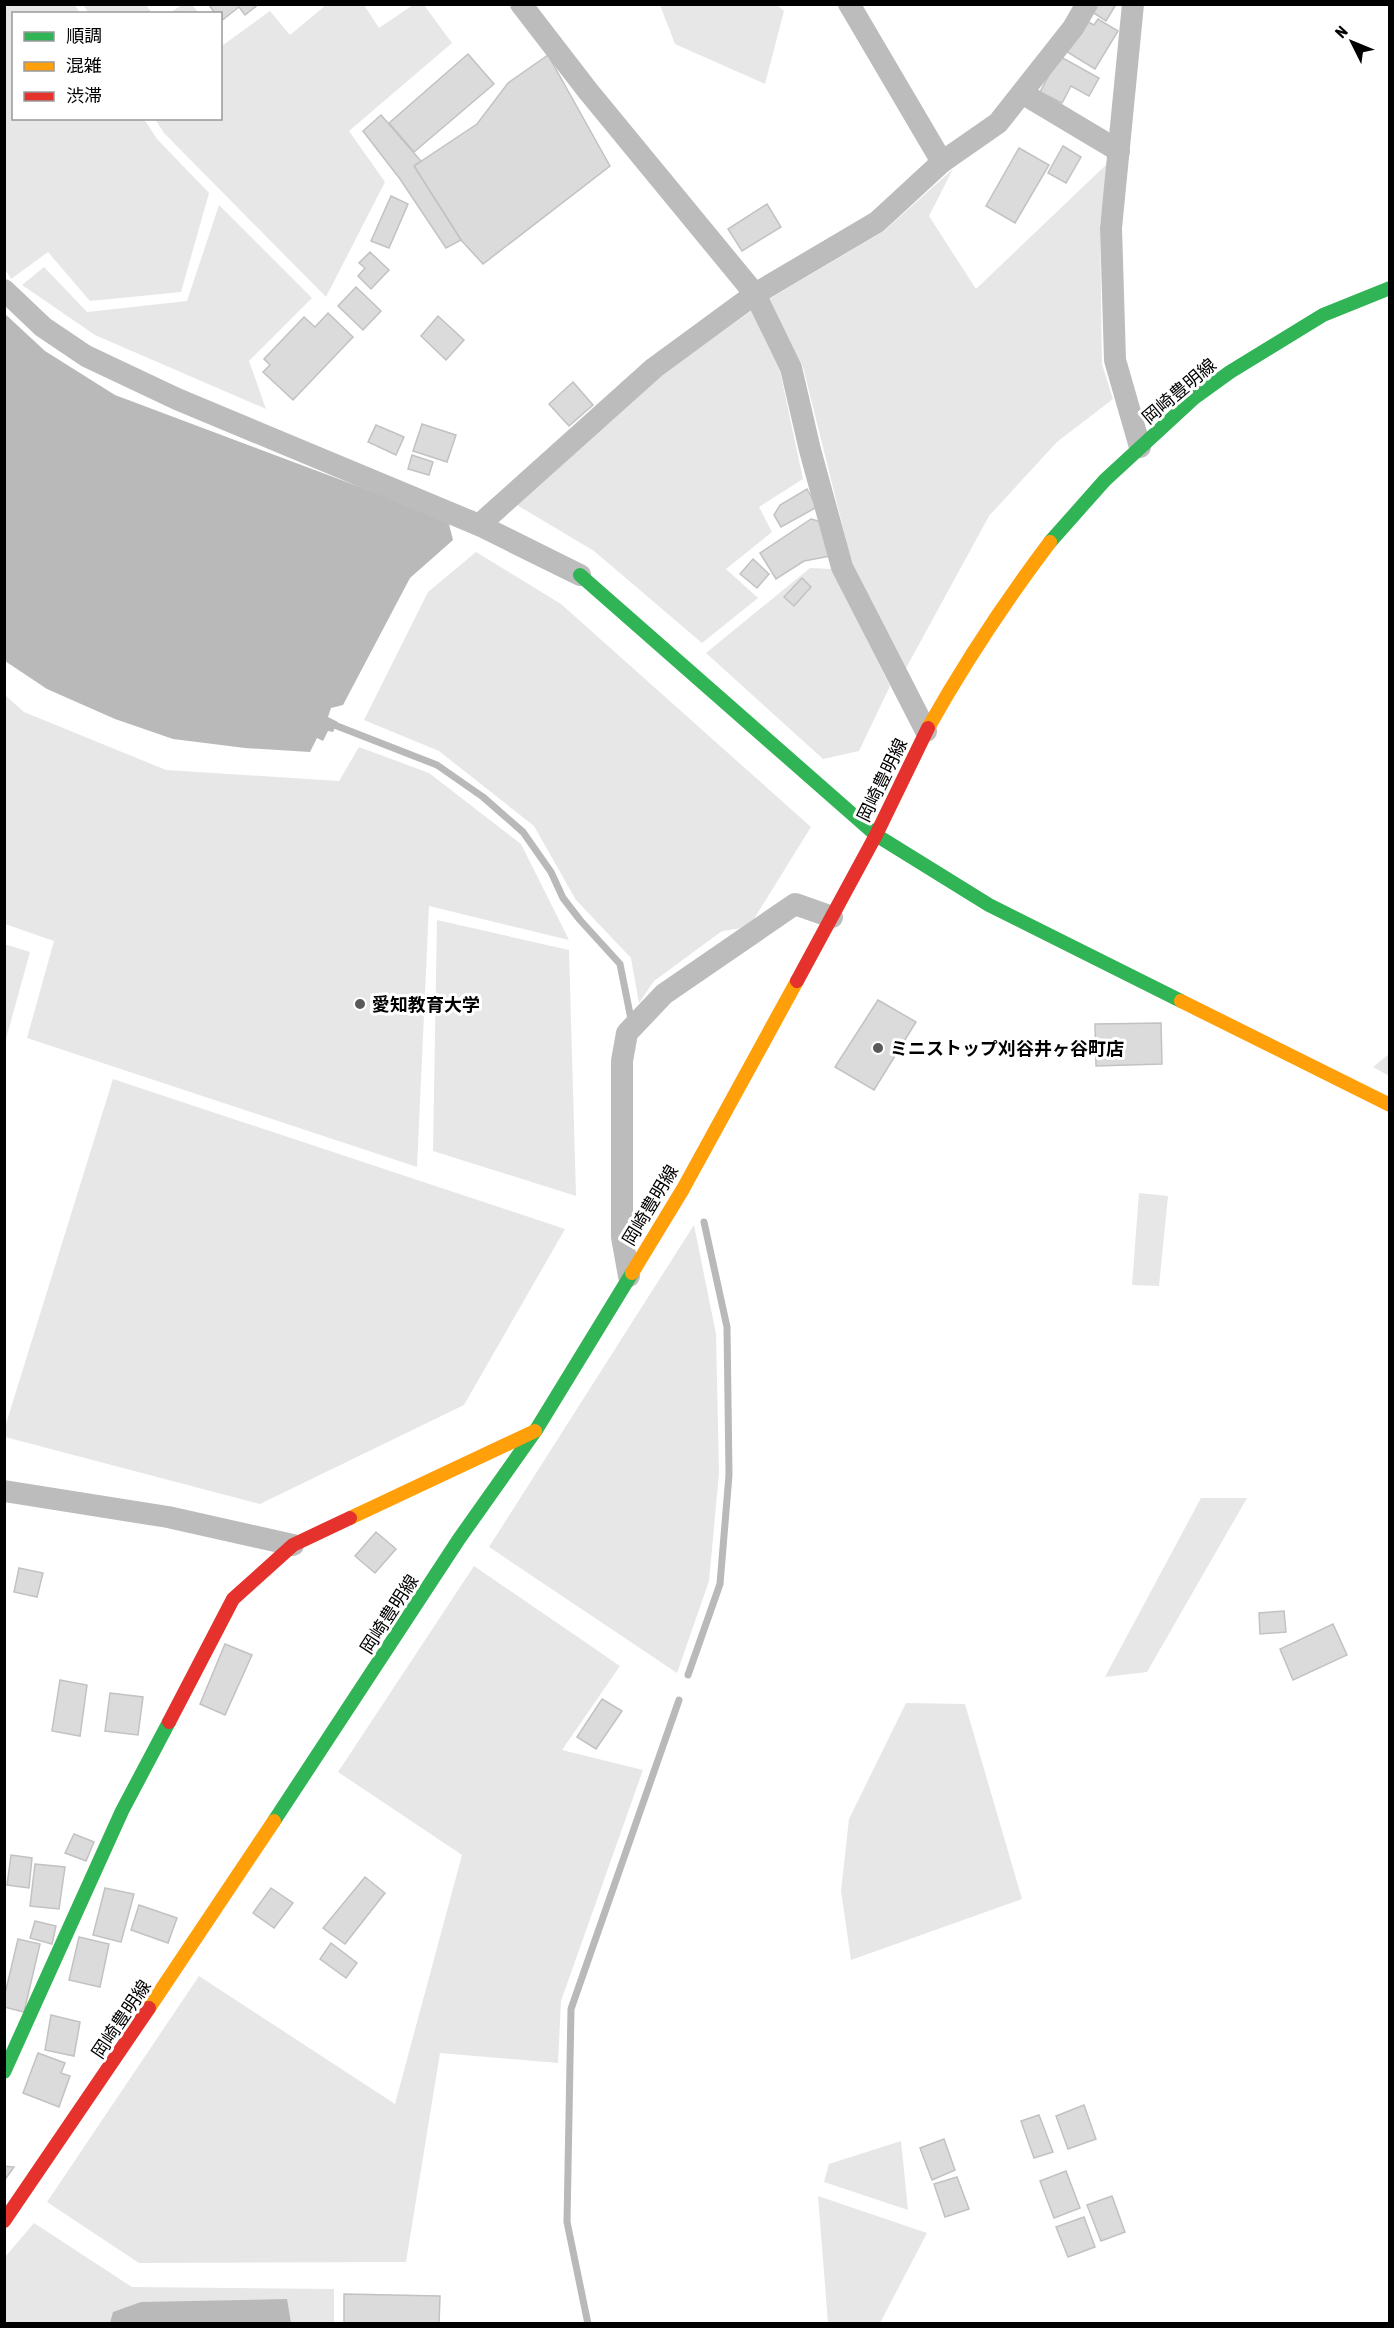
<svg xmlns="http://www.w3.org/2000/svg" width="1394" height="2328" viewBox="0 0 1394 2328" font-family="'Asap Condensed','Noto Sans JP',sans-serif">
	<style>
		.green { fill: #e7e7e7 }
		.water { fill: #b9b9b9 }
		.lines { fill: none; stroke-linecap: round; stroke-linejoin: round }
		.stream { stroke: #b9b9b9; stroke-width: 7 }
		.building { fill: #dbdbdb; stroke: #c2c2c2; stroke-width: 1.5 }
		.street { stroke: #bcbcbc; stroke-width: 22 }
		.fast { stroke: #30b455; stroke-width: 14 }
		.slow { stroke: #ff9f0a; stroke-width: 14 }
		.jam { stroke: #e5322d; stroke-width: 14 }
		.poi-dot { fill: #595959; stroke: #fff; stroke-width: 2 }
		.labels { text-anchor: middle; dominant-baseline: central; stroke-width: 6; stroke-linejoin: round; paint-order: stroke }
		.street-label { font-size: 18px; fill: #000; stroke: #fff }
		.poi-label { font-size: 18px; font-weight: bold; fill: #000; stroke: #fff; text-anchor: start }
	</style>
	<rect width="100%" height="100%" fill="#fff"/>
	<g class="green">
		<path d="M 183,4 L 192,5 L 199,13 L 170,13 Z"/>
		<path d="M 4,5 L 75,5 L 80,13 L 14,14 L 14,118 L 144,119 L 157,139 L 209,193 L 181,292 L 90,301 L 48,252 L 11,279 L 5,269 Z"/>
		<path d="M 83,5 L 146,5 L 152,13 L 89,13 Z"/>
		<path d="M 326,5 L 364,5 L 379,28 L 413,5 L 424,5 L 452,43 L 349,131 L 385,182 L 326,297 L 164,133 L 155,119 L 220,118 L 221,43 L 223,45 L 270,11 L 290,35 Z"/>
		<path d="M 660,5 L 777,5 L 784,11 L 765,84 L 675,44 Z"/>
		<path d="M 1108,163 L 1100,225 L 1102,364 L 1113,399 L 1057,442 L 989,516 L 905,670 L 851,560 L 803,367 L 769,299 L 884,231 L 953,169 L 929,216 L 976,289 Z"/>
		<path d="M 219,205 L 312,298 L 249,361 L 266,409 L 95,335 L 22,285 L 44,267 L 87,312 L 187,301 Z"/>
		<path d="M 751,311 L 780,371 L 803,479 L 759,507 L 772,532 L 726,569 L 758,598 L 702,643 L 594,551 L 517,505 L 658,378 Z"/>
		<path d="M 476,552 L 561,604 L 811,827 L 749,927 L 722,931 L 654,981 L 639,1003 L 631,958 L 576,900 L 534,826 L 439,751 L 364,720 L 428,592 Z"/>
		<path d="M 810,568 L 832,569 L 890,686 L 859,751 L 823,759 L 706,653 Z"/>
		<path d="M 5,695 L 24,712 L 166,770 L 339,781 L 359,747 L 429,773 L 521,844 L 569,940 L 429,906 L 417,1167 L 27,1038 L 54,941 L 5,924 Z"/>
		<path d="M 437,920 L 569,950 L 576,1196 L 433,1151 Z"/>
		<path d="M 4,944 L 30,952 L 6,1039 L 4,1039 Z"/>
		<path d="M 1389,1054 L 1389,1076 L 1373,1067 Z"/>
		<path d="M 113,1079 L 565,1229 L 464,1405 L 260,1504 L 5,1437 L 5,1427 Z"/>
		<path d="M 1139,1193 L 1168,1196 L 1159,1286 L 1132,1285 Z"/>
		<path d="M 694,1225 L 716,1334 L 719,1473 L 709,1581 L 677,1673 L 489,1547 Z"/>
		<path d="M 1201,1498 L 1247,1498 L 1147,1672 L 1105,1677 Z"/>
		<path d="M 474,1566 L 620,1666 L 562,1750 L 643,1770 L 561,2001 L 558,2063 L 440,2053 L 406,2262 L 139,2263 L 47,2202 L 199,1976 L 395,2104 L 462,1855 L 338,1772 Z"/>
		<path d="M 906,1703 L 965,1704 L 1022,1899 L 851,1960 L 841,1891 L 849,1819 Z"/>
		<path d="M 901,2141 L 908,2210 L 824,2182 L 829,2164 Z"/>
		<path d="M 818,2196 L 927,2233 L 880,2323 L 828,2323 Z"/>
		<path d="M 34,2223 L 132,2287 L 334,2289 L 334,2323 L 5,2324 L 5,2257 Z"/>
	</g>
	<g class="water">
		<path d="M 4,313 L 45,351 L 115,395 L 448,520 L 453,540 L 410,578 L 343,705 L 331,708 L 328,717 L 338,722 L 333,732 L 328,731 L 323,741 L 317,738 L 310,752 L 245,748 L 173,739 L 115,719 L 47,689 L 5,661 Z"/>
		<path d="M 287,2299 L 291,2323 L 110,2323 L 113,2312 L 141,2302 Z"/>
	</g>
	<g class="lines">
		<g class="stream">
			<path d="M 337,726 L 437,765 L 483,797 L 523,832 L 551,872 L 563,898 L 580,920 L 620,964 L 631,1019"/>
			<path d="M 688,1675 L 720,1584 L 729,1475 L 727,1327 L 704,1222"/>
			<path d="M 588,2324 L 567,2222 L 571,2009 L 679,1700"/>
		</g>
	</g>
	<g class="building">
		<path d="M 212,4 L 259,4 L 245,15 L 239,7 L 221,21 L 220,14 L 215,14 L 210,6 Z"/>
		<path d="M 1092,4 L 1112,4 L 1115,6 L 1106,21 L 1089,10 Z"/>
		<path d="M 1083,19 L 1094,25 L 1098,19 L 1118,31 L 1095,69 L 1064,50 Z"/>
		<path d="M 468,54 L 494,84 L 414,152 L 389,123 Z"/>
		<path d="M 548,55 L 610,166 L 483,264 L 461,240 L 414,166 L 477,124 L 508,83 Z"/>
		<path d="M 1059,56 L 1099,78 L 1089,96 L 1071,86 L 1062,103 L 1040,92 Z"/>
		<path d="M 381,115 L 421,161 L 414,166 L 461,240 L 446,248 L 400,179 L 363,131 Z"/>
		<path d="M 1063,146 L 1081,157 L 1066,183 L 1048,173 Z"/>
		<path d="M 1019,148 L 1049,165 L 1015,223 L 986,206 Z"/>
		<path d="M 391,196 L 408,204 L 389,248 L 371,241 Z"/>
		<path d="M 767,204 L 781,227 L 742,251 L 728,229 Z"/>
		<path d="M 370,252 L 389,270 L 371,289 L 358,276 L 365,268 L 359,263 Z"/>
		<path d="M 356,287 L 381,311 L 363,330 L 338,306 Z"/>
		<path d="M 328,313 L 353,337 L 293,400 L 263,372 L 270,365 L 264,359 L 304,317 L 315,327 Z"/>
		<path d="M 438,316 L 464,340 L 446,360 L 421,336 Z"/>
		<path d="M 573,382 L 593,405 L 569,426 L 549,404 Z"/>
		<path d="M 422,424 L 456,435 L 447,462 L 413,451 Z"/>
		<path d="M 376,425 L 404,437 L 396,455 L 368,442 Z"/>
		<path d="M 412,455 L 433,462 L 429,475 L 408,469 Z"/>
		<path d="M 807,489 L 817,507 L 781,527 L 774,515 L 780,505 Z"/>
		<path d="M 811,519 L 822,522 L 831,556 L 804,561 L 776,579 L 760,553 Z"/>
		<path d="M 753,559 L 769,574 L 757,588 L 740,574 Z"/>
		<path d="M 802,578 L 811,587 L 794,606 L 784,597 Z"/>
		<path d="M 878,1000 L 916,1022 L 874,1090 L 835,1067 Z"/>
		<path d="M 1161,1023 L 1162,1064 L 1096,1066 L 1095,1024 Z"/>
		<path d="M 376,1532 L 396,1549 L 375,1573 L 355,1556 Z"/>
		<path d="M 19,1568 L 43,1573 L 37,1597 L 14,1592 Z"/>
		<path d="M 1284,1611 L 1286,1632 L 1260,1634 L 1259,1613 Z"/>
		<path d="M 1333,1624 L 1347,1655 L 1293,1680 L 1280,1649 Z"/>
		<path d="M 225,1644 L 252,1655 L 225,1715 L 200,1704 Z"/>
		<path d="M 60,1680 L 87,1685 L 80,1736 L 52,1731 Z"/>
		<path d="M 110,1693 L 143,1697 L 138,1735 L 105,1731 Z"/>
		<path d="M 602,1699 L 622,1711 L 596,1749 L 577,1737 Z"/>
		<path d="M 74,1834 L 94,1842 L 86,1861 L 65,1853 Z"/>
		<path d="M 11,1855 L 32,1858 L 29,1888 L 7,1885 Z"/>
		<path d="M 35,1864 L 65,1867 L 59,1909 L 30,1906 Z"/>
		<path d="M 365,1877 L 385,1893 L 345,1944 L 323,1928 Z"/>
		<path d="M 105,1888 L 134,1894 L 121,1942 L 93,1935 Z"/>
		<path d="M 271,1888 L 293,1903 L 274,1928 L 253,1913 Z"/>
		<path d="M 139,1905 L 177,1918 L 168,1943 L 131,1930 Z"/>
		<path d="M 35,1921 L 56,1926 L 52,1944 L 30,1938 Z"/>
		<path d="M 79,1937 L 109,1944 L 100,1987 L 69,1980 Z"/>
		<path d="M 18,1939 L 40,1944 L 24,2012 L 4,2007 L 4,1998 Z"/>
		<path d="M 331,1943 L 357,1963 L 346,1978 L 320,1959 Z"/>
		<path d="M 51,2015 L 80,2022 L 74,2056 L 45,2050 Z"/>
		<path d="M 38,2053 L 65,2063 L 61,2073 L 70,2076 L 59,2107 L 23,2093 Z"/>
		<path d="M 1084,2105 L 1096,2139 L 1068,2149 L 1056,2116 Z"/>
		<path d="M 1039,2115 L 1053,2152 L 1034,2158 L 1021,2121 Z"/>
		<path d="M 944,2139 L 955,2170 L 932,2180 L 920,2148 Z"/>
		<path d="M 4,2166 L 14,2167 L 4,2181 Z"/>
		<path d="M 1066,2171 L 1080,2208 L 1054,2218 L 1040,2181 Z"/>
		<path d="M 957,2177 L 969,2209 L 945,2217 L 934,2184 Z"/>
		<path d="M 1112,2196 L 1125,2232 L 1101,2241 L 1087,2205 Z"/>
		<path d="M 1084,2217 L 1095,2247 L 1068,2257 L 1056,2227 Z"/>
		<path d="M 344,2294 L 440,2296 L 439,2324 L 344,2324 Z"/>
	</g>
	<g class="lines">
		<g class="street">
			<path d="M 521,4 L 588,91 L 755,294 L 791,368 L 810,450 L 842,567 L 926,731"/>
			<path d="M 849,4 L 942,162"/>
			<path d="M 1133,4 L 1111,228 L 1115,360 L 1140,447"/>
			<path d="M 1022,93 L 1119,151"/>
			<path d="M 4,290 L 43,327 L 86,356 L 177,399 L 479,525 L 580,575"/>
			<path d="M 479,525 L 654,368 L 755,294 L 877,222 L 942,162 L 998,123 L 1073,28 L 1087,4"/>
			<path d="M 629,1276 L 622,1237 L 622,1061 L 627,1033 L 664,994 L 795,904 L 832,917"/>
			<path d="M 4,1491 L 168,1517 L 293,1545"/>
		</g>
		<g class="fast">
			<path d="M 1050,542 L 1105,480 L 1194,398 L 1230,372 L 1323,315 L 1390,288"/>
			<path d="M 580,575 L 876,835 L 989,905 L 1181,1001"/>
			<path d="M 274,1821 L 459,1539 L 536,1430 L 632,1273"/>
			<path d="M 4,2072 L 122,1811 L 169,1722"/>
		</g>
		<g class="slow">
			<path d="M 928,728 C 965,662 1004,603 1050,542"/>
			<path d="M 1181,1001 L 1390,1105"/>
			<path d="M 632,1273 L 683,1189 L 797,981"/>
			<path d="M 350,1518 L 535,1431"/>
			<path d="M 149,2008 L 274,1821"/>
		</g>
		<g class="jam">
			<path d="M 797,981 L 876,835 L 928,728"/>
			<path d="M 169,1722 L 233,1599 L 293,1545 L 350,1518"/>
			<path d="M 4,2221 L 149,2008"/>
		</g>
	</g>
	<g class="poi-dot">
		<circle cx="360" cy="1004" r="6"/>
		<circle cx="878" cy="1048" r="6"/>
	</g>
	<g class="labels">
		<g class="street-label">
			<text transform="translate(1179 391) rotate(-40)">岡崎豊明線</text>
			<text transform="translate(882 780) rotate(-64)">岡崎豊明線</text>
			<text transform="translate(650 1205) rotate(-59)">岡崎豊明線</text>
			<text transform="translate(389 1614) rotate(-57)">岡崎豊明線</text>
			<text transform="translate(121 2019) rotate(-56)">岡崎豊明線</text>
		</g>
		<g class="poi-label">
			<text x="372" y="1004">愛知教育大学</text>
			<text x="890" y="1048">ミニストップ刈谷井ヶ谷町店</text>
		</g>
	</g>
	<rect width="1394" height="2328" fill="none" stroke="#000000" stroke-width="12"/>
	<rect x="12" y="12" width="210" height="108" fill="#ffffff" stroke="#999999" stroke-width="1.5"/>
	<rect x="24" y="32" width="30" height="9" fill="#30b455" stroke="#999999" stroke-width="1.5"/>
	<text x="66" y="42" font-size="18" fill="#000000">順調</text>
	<rect x="24" y="62" width="30" height="9" fill="#ff9f0a" stroke="#999999" stroke-width="1.5"/>
	<text x="66" y="72" font-size="18" fill="#000000">混雑</text>
	<rect x="24" y="92" width="30" height="9" fill="#e5322d" stroke="#999999" stroke-width="1.5"/>
	<text x="66" y="102" font-size="18" fill="#000000">渋滞</text>
	<g transform="translate(1352 42) rotate(313)" stroke="#ffffff" stroke-width="4.5" paint-order="stroke">
	<path d="M0-4.5L10 22L0 15L-10 22Z" fill="#000000"/>
	<text y="-9" font-size="16" font-weight="bold" text-anchor="middle" fill="#000000">N</text>
	</g>
</svg>
